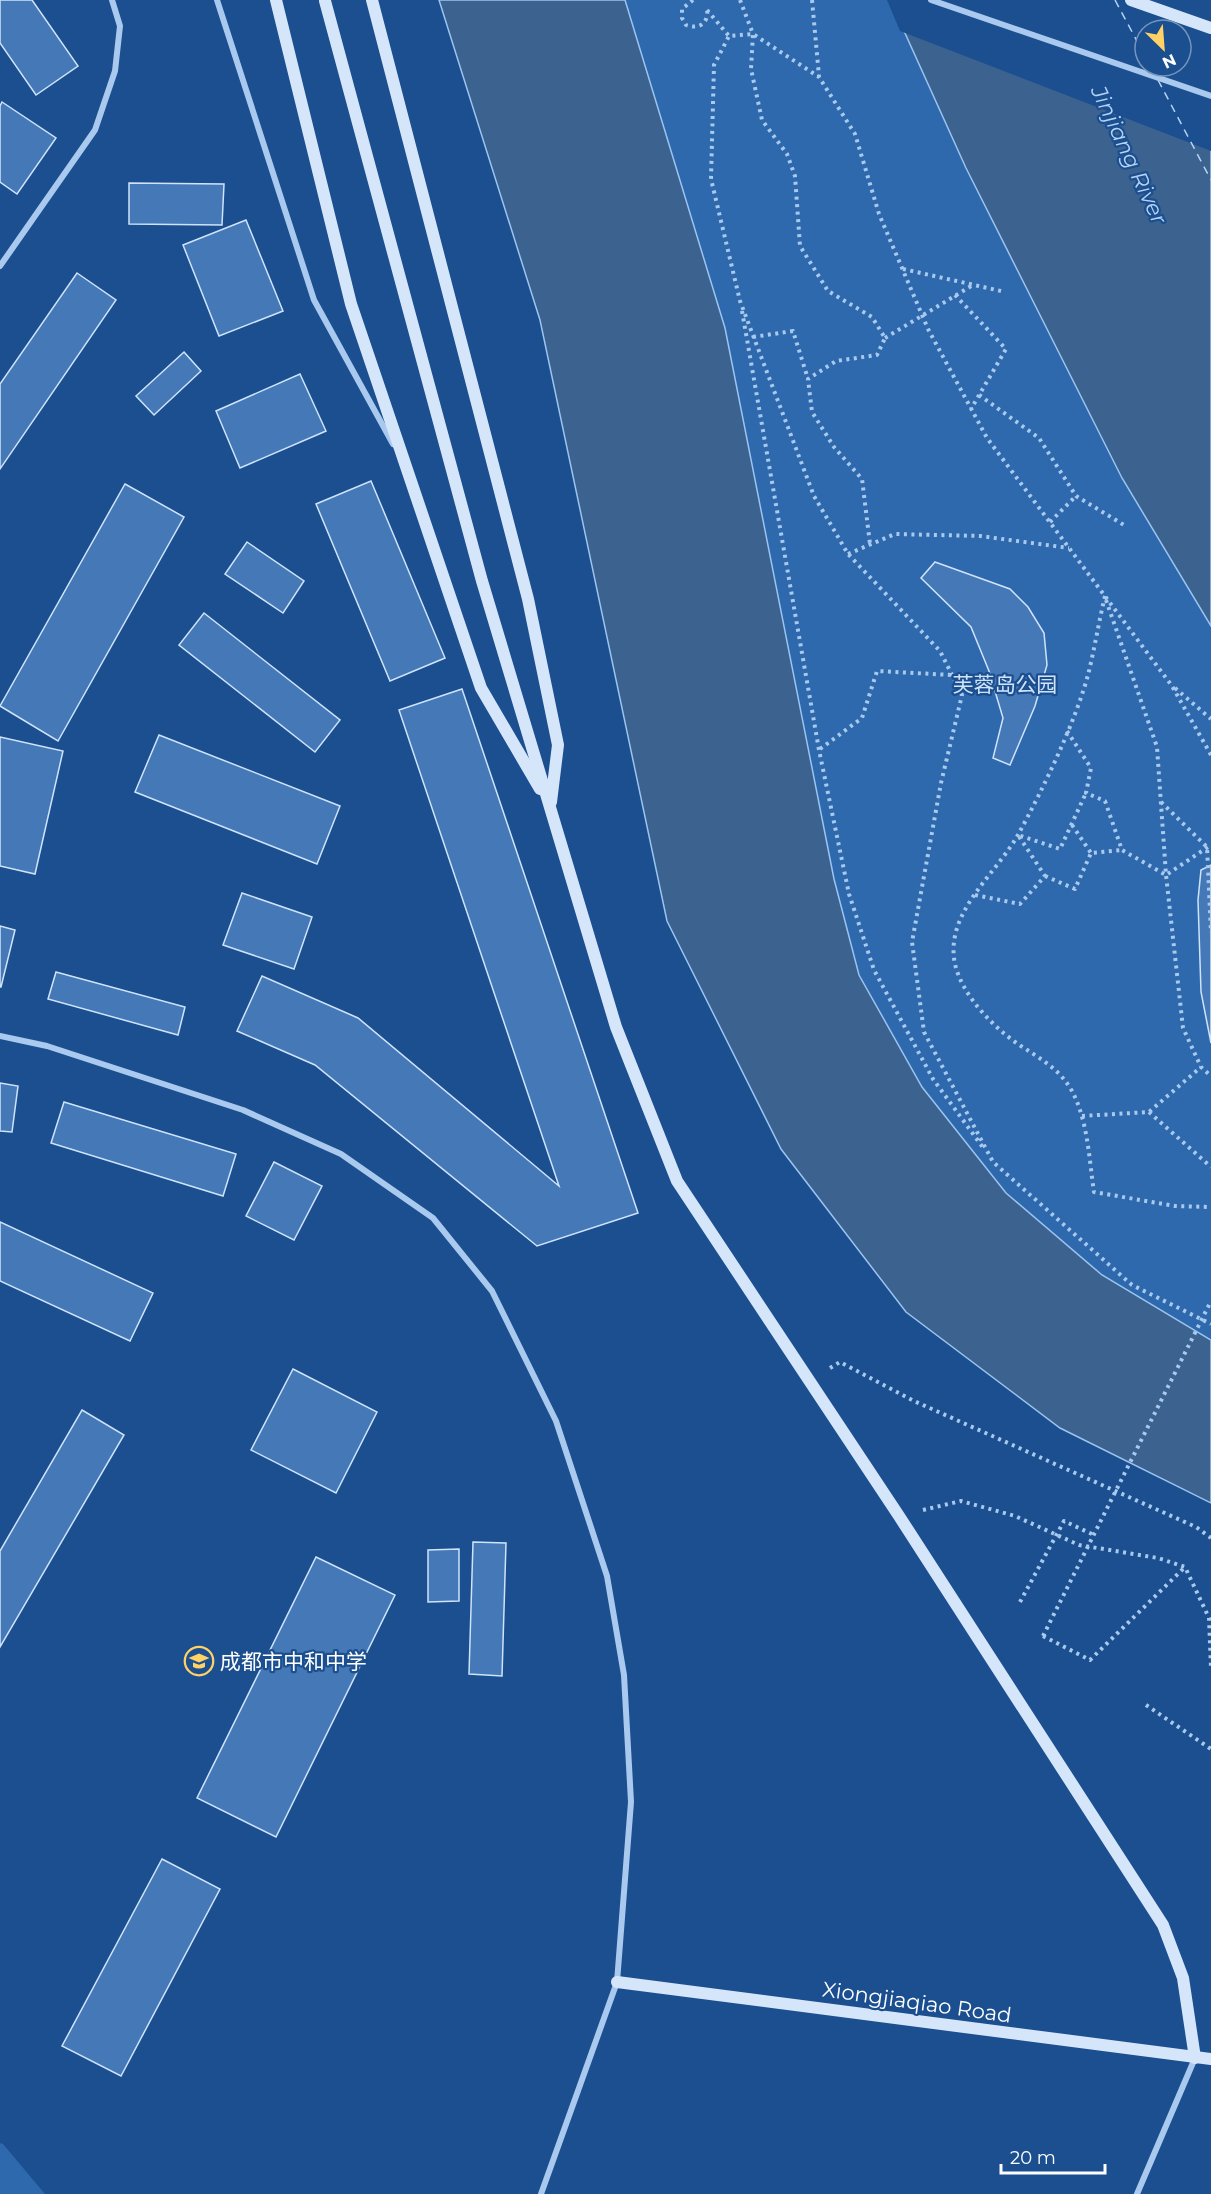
<svg xmlns="http://www.w3.org/2000/svg" width="1211" height="2194" viewBox="0 0 1211 2194" font-family="Montserrat,'Noto Sans SC',sans-serif">
	<style>
		.green { fill: #2e69ad }
		.water { fill: #3c6290; stroke: #9cc4f0; stroke-width: 1.5; fill-rule: evenodd }
		.pier { fill: #1b4f8f; fill-rule: evenodd }
		.lines { fill: none; stroke-linecap: round; stroke-linejoin: round }
		.ferry { stroke: #b5d3f5; stroke-width: 1.5; stroke-dasharray: 8 6; stroke-linecap: butt }
		.building { fill: #4478b7; stroke: #cfe3fa; stroke-width: 1.5 }
		.path { stroke: #a9c9ee; stroke-width: 4; stroke-dasharray: 3 4.5; stroke-linecap: butt }
		.street { stroke: #a9c9ee; stroke-width: 6 }
		.secondary { stroke: #d6e6fa; stroke-width: 12 }
		.path-bridge { stroke: #a9c9ee; stroke-width: 4; stroke-dasharray: 3 4.5; stroke-linecap: butt }
		.labels { text-anchor: middle; dominant-baseline: central; stroke-width: 4.5; stroke-linejoin: round; paint-order: stroke }
		.park-label { font-size: 21px; fill: #cfe3fa; stroke: #1b4f8f }
		.poi-label { font-size: 21px; fill: #fff; stroke: #1b4f8f; text-anchor: start }
		.street-label { font-size: 21px; fill: #fff; stroke: #1b4f8f }
		.water-label { font-size: 22px; font-style: italic; fill: #b5d3f5; stroke: #1b4f8f }
	</style>
	<rect width="100%" height="100%" fill="#1b4f8f"/>
	<g class="green">
		<path d="M 625,0 L 890,0 L 966,168 L 1122,478 L 1211,626 L 1211,1340 L 1102,1275 L 1006,1193 L 922,1087 L 859,975 L 834,879 L 725,328 Z"/>
		<path d="M 0,2143 L 3,2144 L 45,2194 L 0,2194 Z"/>
	</g>
	<g class="water">
		<path d="M 439,0 L 625,0 L 725,328 L 834,879 L 859,975 L 922,1087 L 1006,1193 L 1102,1275 L 1211,1340 L 1211,1503 L 1060,1428 L 906,1312 L 781,1149 L 667,921 L 540,320 Z"/>
		<path d="M 890,0 L 1211,0 L 1211,626 L 1122,478 L 966,168 ZM 1145,30 L 1181,30 L 1181,66 L 1145,66 Z"/>
	</g>
	<path class="pier" d="M 887,0 L 1211,0 L 1211,151 L 900,31 ZM 1145,30 L 1181,30 L 1181,66 L 1145,66 Z"/>
	<g class="lines">
		<g class="ferry">
			<path d="M 1115,0 L 1145,56"/>
			<path d="M 1150,66 L 1154,73"/>
			<path d="M 1158,80 L 1211,180"/>
		</g>
	</g>
	<g class="building">
		<path d="M 0,0 L 32,0 L 78,66 L 36,95 L 0,43 Z"/>
		<path d="M 2,102 L 56,138 L 17,194 L 0,182 L 0,106 Z"/>
		<path d="M 129,183 L 224,184 L 222,225 L 129,224 Z"/>
		<path d="M 246,220 L 283,311 L 219,336 L 183,245 Z"/>
		<path d="M 77,273 L 116,300 L 0,469 L 0,384 Z"/>
		<path d="M 184,352 L 201,371 L 154,415 L 136,396 Z"/>
		<path d="M 300,374 L 326,431 L 240,468 L 216,411 Z"/>
		<path d="M 371,481 L 445,658 L 390,681 L 316,504 Z"/>
		<path d="M 125,484 L 184,517 L 58,741 L 0,706 Z"/>
		<path d="M 247,542 L 304,581 L 283,613 L 225,574 Z"/>
		<path d="M 935,562 L 1010,589 L 1028,607 L 1044,633 L 1047,665 L 1035,706 L 1010,765 L 993,758 L 1003,718 L 989,671 L 971,627 L 921,578 Z"/>
		<path d="M 204,613 L 340,720 L 315,752 L 179,645 Z"/>
		<path d="M 462,689 L 638,1213 L 537,1246 L 315,1065 L 237,1031 L 262,976 L 358,1018 L 559,1186 L 399,710 Z"/>
		<path d="M 159,735 L 340,806 L 317,864 L 135,792 Z"/>
		<path d="M 0,737 L 63,751 L 35,874 L 0,866 Z"/>
		<path d="M 1211,865 L 1211,1043 L 1201,992 L 1198,900 L 1201,870 Z"/>
		<path d="M 242,893 L 312,917 L 294,969 L 223,945 Z"/>
		<path d="M 0,926 L 15,930 L 1,987 L 0,987 Z"/>
		<path d="M 56,972 L 185,1007 L 178,1035 L 48,999 Z"/>
		<path d="M 0,1083 L 18,1086 L 12,1132 L 0,1131 Z"/>
		<path d="M 64,1102 L 236,1154 L 223,1196 L 51,1143 Z"/>
		<path d="M 274,1162 L 322,1186 L 294,1240 L 246,1216 Z"/>
		<path d="M 0,1222 L 153,1293 L 130,1341 L 0,1281 Z"/>
		<path d="M 293,1369 L 377,1412 L 336,1493 L 251,1450 Z"/>
		<path d="M 82,1410 L 124,1435 L 0,1647 L 0,1551 Z"/>
		<path d="M 473,1542 L 506,1543 L 502,1676 L 469,1674 Z"/>
		<path d="M 459,1549 L 459,1601 L 428,1602 L 428,1550 Z"/>
		<path d="M 316,1557 L 395,1595 L 276,1837 L 197,1798 Z"/>
		<path d="M 162,1859 L 220,1889 L 121,2076 L 62,2046 Z"/>
	</g>
	<g class="lines">
		<g class="path">
			<path d="M 693,0 L 682,9 L 682,18 L 686,25 C 699,30 709,23 707,9"/>
			<path d="M 740,0 L 753,34 L 751,69 L 762,120 L 787,154 L 795,176 L 800,246 L 828,291 L 872,317 L 885,338 L 877,355 L 836,361 L 808,379 L 812,412 L 834,447 L 862,479 L 870,544"/>
			<path d="M 812,0 L 819,76"/>
			<path d="M 707,10 L 729,36"/>
			<path d="M 903,269 L 1001,291"/>
			<path d="M 955,295 L 1006,349 L 971,409"/>
			<path d="M 742,311 L 819,750 L 849,894 L 874,970 L 933,1079 L 984,1149"/>
			<path d="M 753,337 L 793,331 L 808,379"/>
			<path d="M 885,338 L 973,285"/>
			<path d="M 979,395 L 1039,438 L 1076,496 L 1124,525"/>
			<path d="M 1050,522 L 1076,496"/>
			<path d="M 848,554 L 895,534 L 980,536 L 1069,548"/>
			<path d="M 1105,596 C 1099,621 1095,646 1089,671 C 1077,719 1043,789 1019,833 C 997,874 944,912 955,964 C 962,995 992,1026 1018,1044 C 1039,1058 1059,1068 1072,1091 C 1088,1121 1089,1159 1094,1192 L 1175,1206 L 1211,1207"/>
			<path d="M 1106,600 L 1157,747 L 1166,875 L 1183,1028 L 1201,1067 L 1211,1076"/>
			<path d="M 1175,688 L 1211,719"/>
			<path d="M 1067,731 L 1091,768 L 1086,793 L 1105,801 L 1122,850 L 1166,875 L 1211,845"/>
			<path d="M 820,749 L 862,718 L 877,671 L 951,675"/>
			<path d="M 1211,755 L 1172,686 L 987,438 L 928,329 L 879,214 L 855,134 L 819,77 L 753,34 L 729,36 L 714,65 L 711,179 L 740,301 L 814,496 L 848,554 L 940,651 L 962,695 L 941,783 L 912,942 L 924,1032 L 993,1162 L 1132,1285 L 1211,1324"/>
			<path d="M 1161,802 L 1207,847 L 1211,933"/>
			<path d="M 1072,825 L 1091,853"/>
			<path d="M 1045,876 L 1075,889 L 1091,853 L 1122,850"/>
			<path d="M 975,895 L 1020,904 L 1045,876 L 1018,835 L 1060,849 L 1086,793"/>
			<path d="M 1149,1112 L 1211,1167"/>
			<path d="M 1082,1116 L 1149,1112 L 1201,1067"/>
			<path d="M 830,1368 L 840,1362 L 914,1401 L 1196,1527 L 1211,1538"/>
			<path d="M 923,1510 L 961,1501 L 1015,1516 L 1079,1545 L 1158,1558 L 1185,1567 L 1209,1618 L 1211,1668"/>
			<path d="M 1043,1636 L 1090,1660 L 1185,1567"/>
			<path d="M 1146,1705 L 1211,1749"/>
		</g>
		<g class="street">
			<path d="M 217,0 L 314,300 L 393,444"/>
			<path d="M 931,0 L 1211,96"/>
			<path d="M 0,266 L 95,130 L 115,71 L 120,26 L 112,0"/>
			<path d="M 0,1036 L 47,1046 L 243,1110 L 341,1154 L 433,1218 L 492,1291 L 556,1421 L 607,1576 L 624,1675 L 631,1802 L 617,1982 L 541,2194"/>
			<path d="M 1137,2194 L 1195,2058"/>
		</g>
		<g class="secondary">
			<path d="M 276,0 L 351,304 L 481,688 L 540,789"/>
			<path d="M 372,0 L 528,599 L 558,745 L 551,802"/>
			<path d="M 1131,0 L 1211,28"/>
			<path d="M 325,1 L 482,581 L 616,1027 L 677,1181 L 899,1516 L 1163,1925 L 1183,1978 L 1195,2058"/>
			<path d="M 617,1982 L 1211,2059"/>
		</g>
		<g class="path-bridge">
			<path d="M 1020,1602 L 1064,1521 L 1094,1535"/>
			<path d="M 1043,1636 L 1211,1301"/>
		</g>
	</g>
	<defs>
		<g id="school-ring" transform="scale(1.5)"><circle r="9.5" fill="#1b4f8f" stroke="#ffd166" stroke-width="1.5"/><path d="M0-5L7-2L0 1L-7-2ZM-4 1L0 2.5L4 1V4Q0 6-4 4Z" fill="#ffd166"/></g>
	</defs>
	<g fill-rule="evenodd">
		<use href="#school-ring" x="199" y="1661"/>
	</g>
	<g class="labels">
		<g class="park-label">
			<text x="1005" y="684">芙蓉岛公园</text>
		</g>
		<g class="poi-label">
			<text x="220" y="1661">成都市中和中学</text>
		</g>
		<g class="street-label">
			<text transform="translate(917 2002) rotate(8)">Xiongjiaqiao Road</text>
		</g>
		<g class="water-label">
			<text transform="translate(1129 155) rotate(65)">Jinjiang River</text>
		</g>
	</g>
	<g transform="translate(1163 48) rotate(155)"><circle r="28" fill="#1b4f8f" stroke="#7695bc" stroke-width="1.5"/>
	<path d="M0-4.5L10 22L0 15L-10 22Z" fill="#ffd166"/>
	<text y="-9" font-size="16" font-weight="bold" text-anchor="middle" fill="#ffffff">N</text>
	</g>
	<path d="M1001 2164v9h104v-9" fill="none" stroke="#ffffff" stroke-width="3"/>
	<text x="1010" y="2164" font-size="18" fill="#ffffff" stroke="#1b4f8f" stroke-width="4.5" paint-order="stroke">20 m</text>
</svg>
